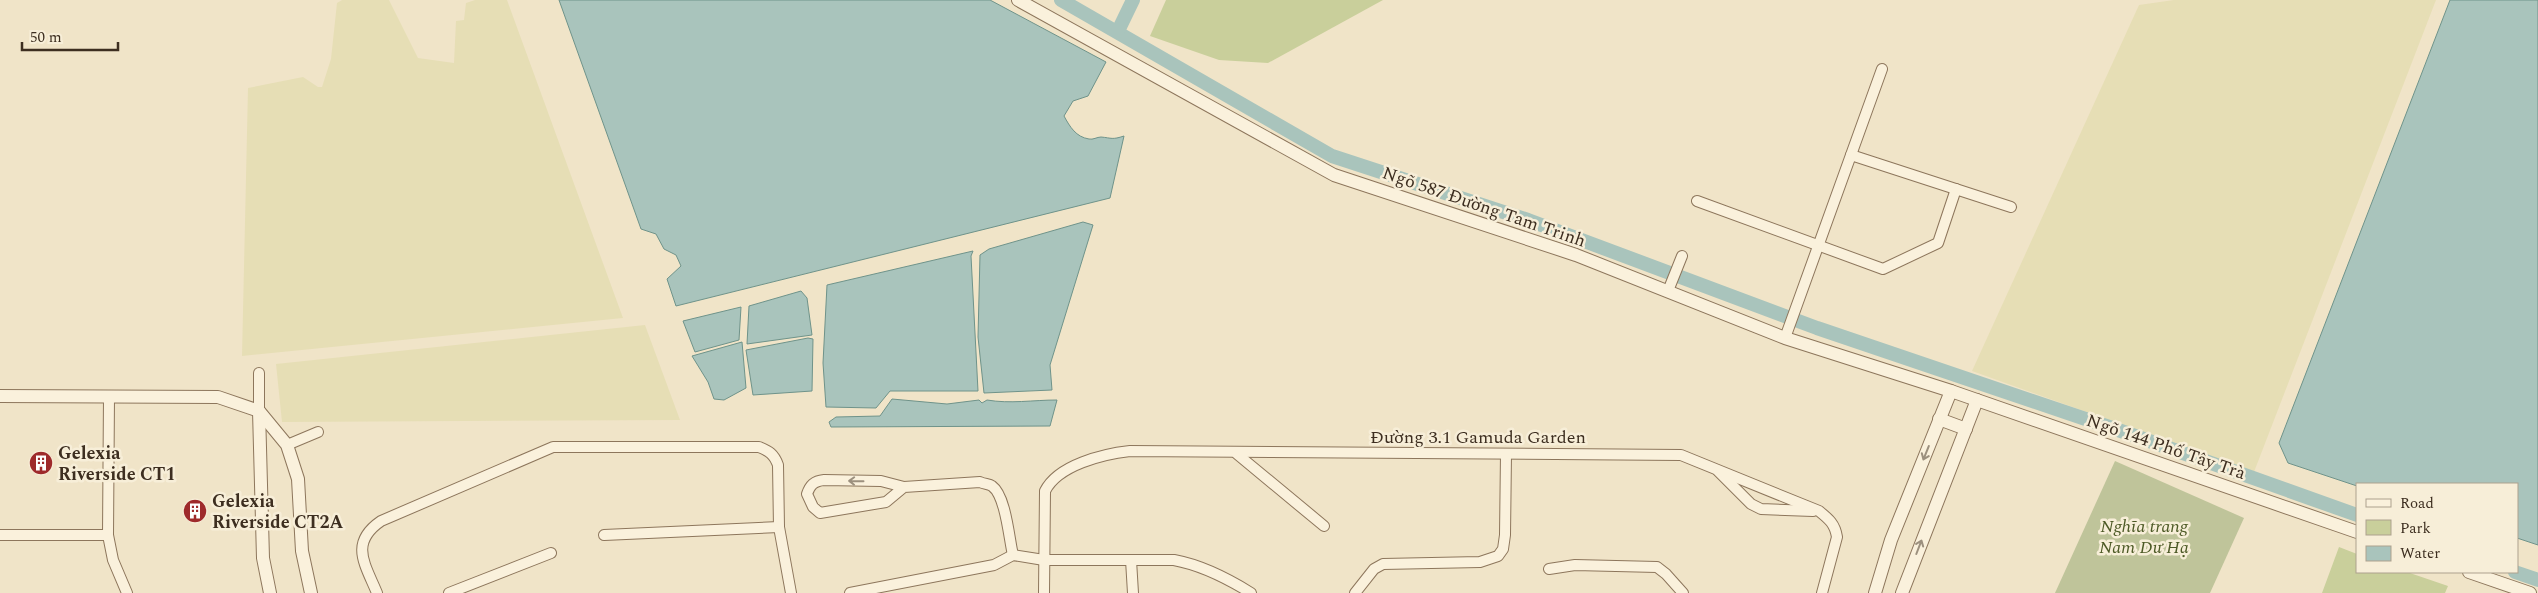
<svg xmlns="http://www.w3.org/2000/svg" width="2538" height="593" viewBox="0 0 2538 593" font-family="Spectral,serif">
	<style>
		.farmland { fill: #e6deb5 }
		.green { fill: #c9cf9b }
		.cemetery { fill: #bfc49a }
		.water { fill: #a9c4bc; stroke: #6f938a }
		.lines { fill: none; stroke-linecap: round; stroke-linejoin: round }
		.canal { stroke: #a9c4bc; stroke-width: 14 }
		.minor-casing { stroke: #8d765c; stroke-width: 12 }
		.tertiary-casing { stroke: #8d765c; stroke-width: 14 }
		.minor { stroke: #faf1dc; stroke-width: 10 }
		.tertiary { stroke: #faf1dc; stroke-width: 12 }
		.oneway { stroke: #9c907e }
		.labels { text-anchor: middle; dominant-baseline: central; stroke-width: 5; stroke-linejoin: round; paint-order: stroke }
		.street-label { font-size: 18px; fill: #3d2e20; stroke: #f7eed8 }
		.poi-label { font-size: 18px; font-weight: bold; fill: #3d2e20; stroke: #f7eed8; text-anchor: start }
		.park-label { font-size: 18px; font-style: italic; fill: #4d5a26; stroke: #f7eed8 }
	</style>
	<rect width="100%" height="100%" fill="#f0e4c8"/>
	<g class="farmland">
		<path d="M 342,0 L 389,0 L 418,58 L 454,63 L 456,21 L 464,20 L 466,3 L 475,0 L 507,0 L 623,318 L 242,356 L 248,88 L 303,77 L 318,87 L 322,87 L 331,59 L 337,3 Z"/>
		<path d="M 2174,0 L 2436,0 L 2254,472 L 1972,371 L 2139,5 Z"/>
		<path d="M 645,325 L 680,420 L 282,422 L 276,364 Z"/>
	</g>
	<g class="green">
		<path d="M 1166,0 L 1383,0 L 1268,63 L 1219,60 L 1150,36 Z"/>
		<path d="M 2339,547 L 2357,554 L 2357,572 L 2407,572 L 2448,586 L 2445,593 L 2322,593 Z"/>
	</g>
	<path class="cemetery" d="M 2115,461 L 2244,518 L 2210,593 L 2055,593 Z"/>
	<g class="water">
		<path d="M 559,0 L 990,0 L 1106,62 L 1088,96 L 1073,101 L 1064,116 C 1070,127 1076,137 1089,139 C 1093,140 1097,137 1101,137 C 1112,138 1112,140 1124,136 L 1110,198 L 676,306 L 667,279 L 681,266 L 676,255 L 664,249 L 656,234 L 641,229 Z"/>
		<path d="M 2450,0 L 2538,0 L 2538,545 L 2517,538 L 2517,484 L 2357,486 L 2288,463 L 2279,443 Z"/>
		<path d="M 1083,222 L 1093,225 L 1050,365 L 1052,390 L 984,393 L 978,337 L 980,255 L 989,249 Z"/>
		<path d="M 973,251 L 971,256 L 978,391 L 890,391 L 876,408 L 826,407 L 823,363 L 827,285 Z"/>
		<path d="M 801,291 L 807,298 L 812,335 L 747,344 L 749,306 Z"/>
		<path d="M 741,307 L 739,340 L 695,352 L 683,321 Z"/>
		<path d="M 808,338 L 813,339 L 812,391 L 753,395 L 746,350 Z"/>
		<path d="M 742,342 L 746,388 L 724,400 L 714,399 L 708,382 L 692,356 Z"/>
		<path d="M 892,399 L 947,404 L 979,400 L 982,403 L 987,400 C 1010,404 1033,400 1057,400 L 1050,426 L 831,427 L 829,422 L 836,417 L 880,416 Z"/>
	</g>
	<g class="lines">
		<g class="canal">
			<path d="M 1061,0 L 1332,156 L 1528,220 L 1817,328 L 2121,431 L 2357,515"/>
			<path d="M 1118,31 L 1133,0"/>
			<path d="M 2515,572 L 2538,580"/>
		</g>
		<g class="minor-casing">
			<g id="minor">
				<path d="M 1851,155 L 2011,207"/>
				<path d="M 1697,201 L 1883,269 L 1938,243 L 1956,189"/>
				<path d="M 1668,291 L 1682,256"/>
				<path d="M 1785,338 L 1882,69"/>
				<path d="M 259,373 L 259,411"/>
				<path d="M 109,397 L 108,535 L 113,560 L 127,593"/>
				<path d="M 287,445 L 318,432"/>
				<path d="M 1237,454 L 1324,526"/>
				<path d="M 1718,471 L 1751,504 L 1761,509 L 1813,511"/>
				<path d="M 904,487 L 886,502 L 820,513 L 813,507 L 807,494 C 810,485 814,481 824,480 L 881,481 L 904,487 L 980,482 C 984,484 989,484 992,486 C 1006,496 1009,539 1013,555"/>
				<path d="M 0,535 L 108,535"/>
				<path d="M 604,535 L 779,527"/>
				<path d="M 1131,560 L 1133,593"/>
				<path d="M 1549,569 L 1575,565 L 1657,567 L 1666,574 L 1683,593"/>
				<path d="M 377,593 C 365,564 349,543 381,521 L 553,447 L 759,447 C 769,451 774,454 778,465 L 779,527 L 791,593"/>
				<path d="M 449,593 L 551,553"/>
				<path d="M 850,593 L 994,565 L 1013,555 L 1044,560 L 1174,560 C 1201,565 1227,578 1251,593"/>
				<path d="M 1044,593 L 1045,491 C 1058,465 1103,454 1130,451 L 1681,455 L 1819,511 C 1829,519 1835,524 1837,537 L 1822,593"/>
				<path d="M 1355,593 L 1374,569 L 1383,564 L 1480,562 L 1498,556 L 1503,549 L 1505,535 L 1506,454"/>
			</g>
		</g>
		<g class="tertiary-casing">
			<g id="tertiary">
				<path d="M 1018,0 L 1334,175 L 1576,255 L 1785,338 L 1951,391 L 2357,532"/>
				<path d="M 0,396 L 218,397 L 259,411 L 287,445 L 298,479 L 302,551 L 311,593"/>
				<path d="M 259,411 L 263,558 L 270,593"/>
				<path d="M 1939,419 L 1966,429"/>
				<path d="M 2469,572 L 2530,593"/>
				<path d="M 1875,593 L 1891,540 L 1951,391"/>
				<path d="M 1902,593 L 1977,400"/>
			</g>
		</g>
		<use href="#minor" class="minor"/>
		<use href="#tertiary" class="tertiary"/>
	</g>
	<defs><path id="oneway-shaft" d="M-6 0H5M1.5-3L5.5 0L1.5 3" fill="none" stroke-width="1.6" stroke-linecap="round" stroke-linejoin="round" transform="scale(1.25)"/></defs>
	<g class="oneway">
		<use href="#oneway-shaft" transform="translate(1926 453) rotate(112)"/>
		<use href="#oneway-shaft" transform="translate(856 481) rotate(-179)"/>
		<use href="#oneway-shaft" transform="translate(1919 547) rotate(-69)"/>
	</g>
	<defs>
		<g id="building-disc" transform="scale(1.25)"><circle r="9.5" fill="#9e2a2b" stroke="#f7eed8"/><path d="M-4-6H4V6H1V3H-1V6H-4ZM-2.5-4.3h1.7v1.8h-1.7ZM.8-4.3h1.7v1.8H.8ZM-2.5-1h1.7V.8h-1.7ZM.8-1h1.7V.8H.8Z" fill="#fff"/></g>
	</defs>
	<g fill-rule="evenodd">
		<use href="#building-disc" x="41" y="463"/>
		<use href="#building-disc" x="195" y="511"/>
	</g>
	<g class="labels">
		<g class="street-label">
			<text transform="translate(1484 207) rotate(19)">Ngõ 587 Đường Tam Trinh</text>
			<text x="1478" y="437">Đường 3.1 Gamuda Garden</text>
			<text transform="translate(2166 447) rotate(19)">Ngõ 144 Phố Tây Trà</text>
		</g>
		<g class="poi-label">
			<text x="58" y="453">Gelexia<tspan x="58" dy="21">Riverside CT1</tspan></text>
			<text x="212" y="501">Gelexia<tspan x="212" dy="21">Riverside CT2A</tspan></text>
		</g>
		<g class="park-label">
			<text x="2144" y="526">Nghĩa trang<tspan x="2144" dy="21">Nam Dư Hạ</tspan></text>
		</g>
	</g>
	<rect x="2356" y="483" width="162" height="90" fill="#f7eed8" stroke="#ada18e"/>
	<rect x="2366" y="499" width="25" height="8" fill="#faf1dc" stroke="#ada18e"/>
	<text x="2400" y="508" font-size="15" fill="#3d2e20">Road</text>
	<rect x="2366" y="520" width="25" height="15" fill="#c9cf9b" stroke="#ada18e"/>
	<text x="2400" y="533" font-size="15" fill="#3d2e20">Park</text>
	<rect x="2366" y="546" width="25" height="15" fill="#a9c4bc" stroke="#ada18e"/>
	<text x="2400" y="558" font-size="15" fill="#3d2e20">Water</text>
	<path d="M22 42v8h96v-8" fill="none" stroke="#3d2e20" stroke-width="2.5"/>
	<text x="30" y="42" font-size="15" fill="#3d2e20" stroke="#f7eed8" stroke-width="4" paint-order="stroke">50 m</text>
</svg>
